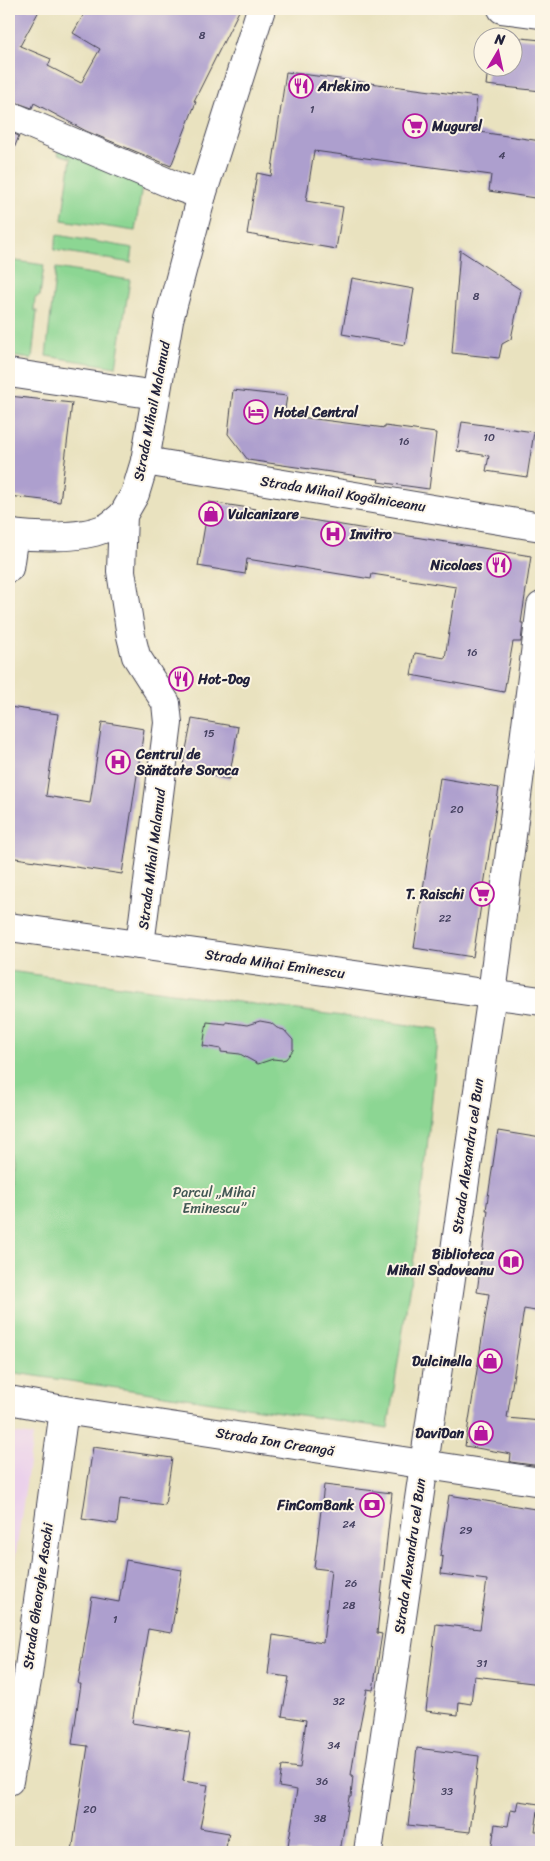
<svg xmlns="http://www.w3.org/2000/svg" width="550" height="1861" viewBox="0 0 550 1861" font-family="Sriracha,sans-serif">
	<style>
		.built { fill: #ebd1eb }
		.green { fill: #8cd693; stroke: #577c67 }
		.building { fill: #ad9fce }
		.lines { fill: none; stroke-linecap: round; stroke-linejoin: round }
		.street-casing { stroke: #403f4f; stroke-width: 30 }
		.street { stroke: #fff; stroke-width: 28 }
		.labels { text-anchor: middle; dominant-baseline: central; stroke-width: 4; stroke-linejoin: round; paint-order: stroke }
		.number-label { font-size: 11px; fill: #454160 }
		.poi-label { font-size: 14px; font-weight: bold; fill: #22223b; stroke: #fcf5e5; text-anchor: start }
		.street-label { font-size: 14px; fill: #22223b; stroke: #fcf5e5 }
		.park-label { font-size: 14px; fill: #425855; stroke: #fcf5e5 }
	</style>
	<rect width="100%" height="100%" fill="#fcf5e5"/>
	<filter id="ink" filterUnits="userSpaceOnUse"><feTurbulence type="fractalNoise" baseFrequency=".02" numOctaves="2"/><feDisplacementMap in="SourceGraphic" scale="10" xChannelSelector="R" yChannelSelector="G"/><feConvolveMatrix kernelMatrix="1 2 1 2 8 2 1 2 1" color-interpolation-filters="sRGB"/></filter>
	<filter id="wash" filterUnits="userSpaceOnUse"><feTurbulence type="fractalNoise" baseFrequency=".0096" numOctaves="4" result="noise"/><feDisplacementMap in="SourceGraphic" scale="20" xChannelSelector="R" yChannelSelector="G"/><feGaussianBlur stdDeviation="1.12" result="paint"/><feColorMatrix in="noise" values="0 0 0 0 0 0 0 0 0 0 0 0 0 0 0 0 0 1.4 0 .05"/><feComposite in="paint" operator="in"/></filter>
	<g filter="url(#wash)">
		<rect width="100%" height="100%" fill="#e9e2bf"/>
		<path class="built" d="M 9,1432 L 33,1436 L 9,1601 Z"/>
		<g class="green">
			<path d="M 60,147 L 143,180 L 135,231 L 62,220 L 71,158 L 58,154 Z"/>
			<path d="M 57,235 L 133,248 L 131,263 L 54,250 Z"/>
			<path d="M 9,260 L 44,265 L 40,296 L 35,298 L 34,310 L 37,311 L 32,359 L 9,356 Z"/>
			<path d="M 56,268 L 130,280 L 116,367 L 46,356 Z"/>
			<path d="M 9,971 L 439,1029 L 420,1218 L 388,1428 L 9,1372 Z"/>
		</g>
		<g id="blocks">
			<g class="building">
				<path d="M 9,9 L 40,9 L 20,46 L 51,59 L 48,66 L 81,83 L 100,49 L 73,33 L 87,9 L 240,9 L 194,101 L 196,102 L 171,166 L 86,131 L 34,103 L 32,108 L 9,100 Z"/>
				<path d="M 491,35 L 541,40 L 541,91 L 486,85 L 488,68 L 512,68 L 512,38 L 491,38 Z"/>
				<path d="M 286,72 L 477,97 L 473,131 L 541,141 L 541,199 L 489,191 L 491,175 L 314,151 L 306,201 L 343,207 L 336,249 L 247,234 L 257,173 L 271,176 Z"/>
				<path d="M 9,132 L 19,136 L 9,161 Z"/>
				<path d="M 460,250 L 521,290 L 511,339 L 502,344 L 499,358 L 452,353 Z"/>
				<path d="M 352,278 L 414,289 L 405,345 L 342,334 Z"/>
				<path d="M 233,390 L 287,396 L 284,415 L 385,428 L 385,426 L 436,433 L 429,489 L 378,482 L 379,479 L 248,460 L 228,434 Z"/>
				<path d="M 9,396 L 72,403 L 60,502 L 9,496 Z"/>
				<path d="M 462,422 L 534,432 L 527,477 L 486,471 L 489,456 L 457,451 Z"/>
				<path d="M 209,502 L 256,509 L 256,511 L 531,556 L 521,623 L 523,623 L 521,642 L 513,642 L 504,692 L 411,675 L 415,653 L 445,658 L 456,587 L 372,574 L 371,579 L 247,559 L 245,574 L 198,566 Z"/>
				<path d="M 9,707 L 58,714 L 46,796 L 90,803 L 102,722 L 144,729 L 122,874 L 9,857 Z"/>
				<path d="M 192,719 L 238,727 L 229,779 L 182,770 Z"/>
				<path d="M 440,778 L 499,788 L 473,957 L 414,948 Z"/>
				<path d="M 260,1021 L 271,1023 L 277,1028 L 284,1030 L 293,1040 L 293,1050 L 286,1059 L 282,1060 L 273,1059 L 258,1064 L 240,1054 L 221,1052 L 221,1049 L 203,1046 L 207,1022 L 226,1024 L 226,1022 L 247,1025 Z"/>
				<path d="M 498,1131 L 541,1138 L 541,1312 L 524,1309 L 507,1418 L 541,1421 L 541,1466 L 510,1462 L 511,1454 L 465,1446 L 489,1294 L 477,1292 L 488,1210 L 486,1210 Z"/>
				<path d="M 93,1447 L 172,1458 L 165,1505 L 120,1499 L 117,1524 L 82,1519 Z"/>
				<path d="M 324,1485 L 392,1493 L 377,1633 L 382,1634 L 373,1690 L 367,1689 L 359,1730 L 358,1730 L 351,1775 L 353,1775 L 351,1797 L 349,1797 L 340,1852 L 287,1852 L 297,1790 L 279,1787 L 282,1766 L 300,1768 L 306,1720 L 282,1716 L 289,1677 L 268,1674 L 273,1635 L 323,1643 L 331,1570 L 314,1568 Z"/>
				<path d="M 449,1495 L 541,1510 L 541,1684 L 474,1676 L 471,1704 L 459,1702 L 458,1715 L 426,1711 L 436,1624 L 480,1629 L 487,1580 L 441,1574 L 443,1557 L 440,1556 Z"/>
				<path d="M 126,1560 L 182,1570 L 171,1633 L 148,1629 L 132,1723 L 190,1732 L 183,1781 L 208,1785 L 200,1828 L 229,1833 L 225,1852 L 72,1852 L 88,1746 L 72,1744 L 81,1684 L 78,1684 L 92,1597 L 119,1602 Z"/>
				<path d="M 417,1748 L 479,1756 L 470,1832 L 408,1825 Z"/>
				<path d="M 518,1801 L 539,1804 L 535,1831 L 541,1831 L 541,1852 L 491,1852 L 495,1824 L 508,1826 L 511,1810 L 516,1811 Z"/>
			</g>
		</g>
	</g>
	<g filter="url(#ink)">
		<use href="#blocks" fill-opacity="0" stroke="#403f4f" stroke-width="1"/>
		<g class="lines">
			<g class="street-casing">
				<g id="street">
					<path d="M 502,9 L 541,14"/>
					<path d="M 9,115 L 176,186 L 202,195"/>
					<path d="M 9,373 L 156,395"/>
					<path d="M 145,461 L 541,527"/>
					<path d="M 9,534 C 35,537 79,539 103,529 C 110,527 117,520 123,515"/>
					<path d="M 9,568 L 14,534"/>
					<path d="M 9,927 L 541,1001"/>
					<path d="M 140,945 L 168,723 L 166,703 L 136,656 L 131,636 L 121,571 L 123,515 L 135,494 L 145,461 L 169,320 L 202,195 L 261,9"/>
					<path d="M 9,1400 L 64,1410 L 541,1482"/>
					<path d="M 9,1781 L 28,1675 L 64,1410"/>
					<path d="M 368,1852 L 492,994 L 541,606"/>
				</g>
			</g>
			<use href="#street" class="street"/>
		</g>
	</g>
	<defs>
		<g id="restaurant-ring" transform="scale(1.25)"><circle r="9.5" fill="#fcf5e5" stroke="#b5179e" stroke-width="1.5"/><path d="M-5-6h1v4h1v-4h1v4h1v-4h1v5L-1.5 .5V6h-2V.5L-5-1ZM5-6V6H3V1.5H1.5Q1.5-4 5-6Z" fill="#b5179e"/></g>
		<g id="supermarket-ring" transform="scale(1.25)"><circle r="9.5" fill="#fcf5e5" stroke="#b5179e" stroke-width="1.5"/><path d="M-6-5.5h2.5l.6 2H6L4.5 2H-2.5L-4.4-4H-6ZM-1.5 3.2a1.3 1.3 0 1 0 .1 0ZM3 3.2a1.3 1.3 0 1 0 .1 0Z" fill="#b5179e"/></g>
		<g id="hotel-ring" transform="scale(1.25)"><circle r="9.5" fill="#fcf5e5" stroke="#b5179e" stroke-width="1.5"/><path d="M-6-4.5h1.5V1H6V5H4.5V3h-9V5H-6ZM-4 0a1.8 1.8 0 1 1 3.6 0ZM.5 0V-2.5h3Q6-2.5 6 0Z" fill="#b5179e"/></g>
		<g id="shop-ring" transform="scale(1.25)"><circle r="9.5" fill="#fcf5e5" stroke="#b5179e" stroke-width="1.5"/><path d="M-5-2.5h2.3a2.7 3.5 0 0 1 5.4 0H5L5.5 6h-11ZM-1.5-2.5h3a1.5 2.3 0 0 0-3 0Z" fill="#b5179e"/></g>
		<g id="hospital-ring" transform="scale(1.25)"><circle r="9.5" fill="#fcf5e5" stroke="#b5179e" stroke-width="1.5"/><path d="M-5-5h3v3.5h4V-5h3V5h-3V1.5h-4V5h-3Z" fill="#b5179e"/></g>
		<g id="library-ring" transform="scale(1.25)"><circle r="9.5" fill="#fcf5e5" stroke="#b5179e" stroke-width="1.5"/><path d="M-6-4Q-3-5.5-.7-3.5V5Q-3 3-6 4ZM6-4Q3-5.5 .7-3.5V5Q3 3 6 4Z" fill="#b5179e"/></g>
		<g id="bank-ring" transform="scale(1.25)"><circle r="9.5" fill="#fcf5e5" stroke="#b5179e" stroke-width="1.5"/><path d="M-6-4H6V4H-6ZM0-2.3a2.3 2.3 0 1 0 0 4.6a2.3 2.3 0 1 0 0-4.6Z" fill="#b5179e"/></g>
	</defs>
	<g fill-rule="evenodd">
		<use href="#restaurant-ring" x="301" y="86"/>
		<use href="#supermarket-ring" x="415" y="126"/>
		<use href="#hotel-ring" x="256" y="412"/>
		<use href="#shop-ring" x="211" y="514"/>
		<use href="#hospital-ring" x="333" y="534"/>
		<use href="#restaurant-ring" x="499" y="565"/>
		<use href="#restaurant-ring" x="181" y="679"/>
		<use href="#hospital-ring" x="118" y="762"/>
		<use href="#supermarket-ring" x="482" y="894"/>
		<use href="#library-ring" x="511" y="1262"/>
		<use href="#shop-ring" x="490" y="1361"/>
		<use href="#shop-ring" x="481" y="1433"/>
		<use href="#bank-ring" x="372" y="1505"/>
	</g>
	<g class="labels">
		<g class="number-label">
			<text x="202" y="35">8</text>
			<text x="312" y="109">1</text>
			<text x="502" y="155">4</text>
			<text x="476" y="296">8</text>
			<text x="489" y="437">10</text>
			<text x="404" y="441">16</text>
			<text x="472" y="652">16</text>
			<text x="209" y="733">15</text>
			<text x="457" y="809">20</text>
			<text x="445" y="918">22</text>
			<text x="349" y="1524">24</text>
			<text x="466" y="1530">29</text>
			<text x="351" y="1583">26</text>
			<text x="349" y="1605">28</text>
			<text x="115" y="1619">1</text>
			<text x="482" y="1663">31</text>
			<text x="339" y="1701">32</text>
			<text x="334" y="1745">34</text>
			<text x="322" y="1781">36</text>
			<text x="447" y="1791">33</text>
			<text x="90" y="1809">20</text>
			<text x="320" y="1818">38</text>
		</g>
		<g class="poi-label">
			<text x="318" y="86">Arlekino</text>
			<text x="432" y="126">Mugurel</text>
			<text x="274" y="412">Hotel Central</text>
			<text x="228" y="514">Vulcanizare</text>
			<text x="350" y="534">Invitro</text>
			<text x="482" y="565" text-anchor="end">Nicolaes</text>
			<text x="198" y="679">Hot-Dog</text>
			<text x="136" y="754">Centrul de<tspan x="136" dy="16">Sănătate Soroca</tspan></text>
			<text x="464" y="894" text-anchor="end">T. Raischi</text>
			<text x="494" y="1254" text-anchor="end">Biblioteca<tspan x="494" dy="16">Mihail Sadoveanu</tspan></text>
			<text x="472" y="1361" text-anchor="end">Dulcinella</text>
			<text x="464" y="1433" text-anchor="end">DaviDan</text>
			<text x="354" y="1505" text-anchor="end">FinComBank</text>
		</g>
		<g class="street-label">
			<text transform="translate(152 411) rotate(-79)">Strada Mihail Malamud</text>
			<text transform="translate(343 494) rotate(9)">Strada Mihail Kogălniceanu</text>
			<text transform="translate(152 859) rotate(-83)">Strada Mihail Malamud</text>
			<text transform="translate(275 964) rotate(8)">Strada Mihai Eminescu</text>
			<text transform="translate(468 1156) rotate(-82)">Strada Alexandru cel Bun</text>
			<text transform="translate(275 1442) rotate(9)">Strada Ion Creangă</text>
			<text transform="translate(410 1556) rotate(-82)">Strada Alexandru cel Bun</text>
			<text transform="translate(38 1596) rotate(-82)">Strada Gheorghe Asachi</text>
		</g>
		<g class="park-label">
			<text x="214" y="1192">Parcul „Mihai<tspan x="214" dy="16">Eminescu”</tspan></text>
		</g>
	</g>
	<rect width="550" height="1861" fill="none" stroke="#fcf5e5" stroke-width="30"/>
	<g transform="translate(498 52) rotate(9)"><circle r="24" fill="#fcf5e5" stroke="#a5a1a1"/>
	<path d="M0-4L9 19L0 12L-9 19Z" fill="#b5179e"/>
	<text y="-8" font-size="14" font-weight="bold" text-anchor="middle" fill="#22223b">N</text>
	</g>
</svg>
